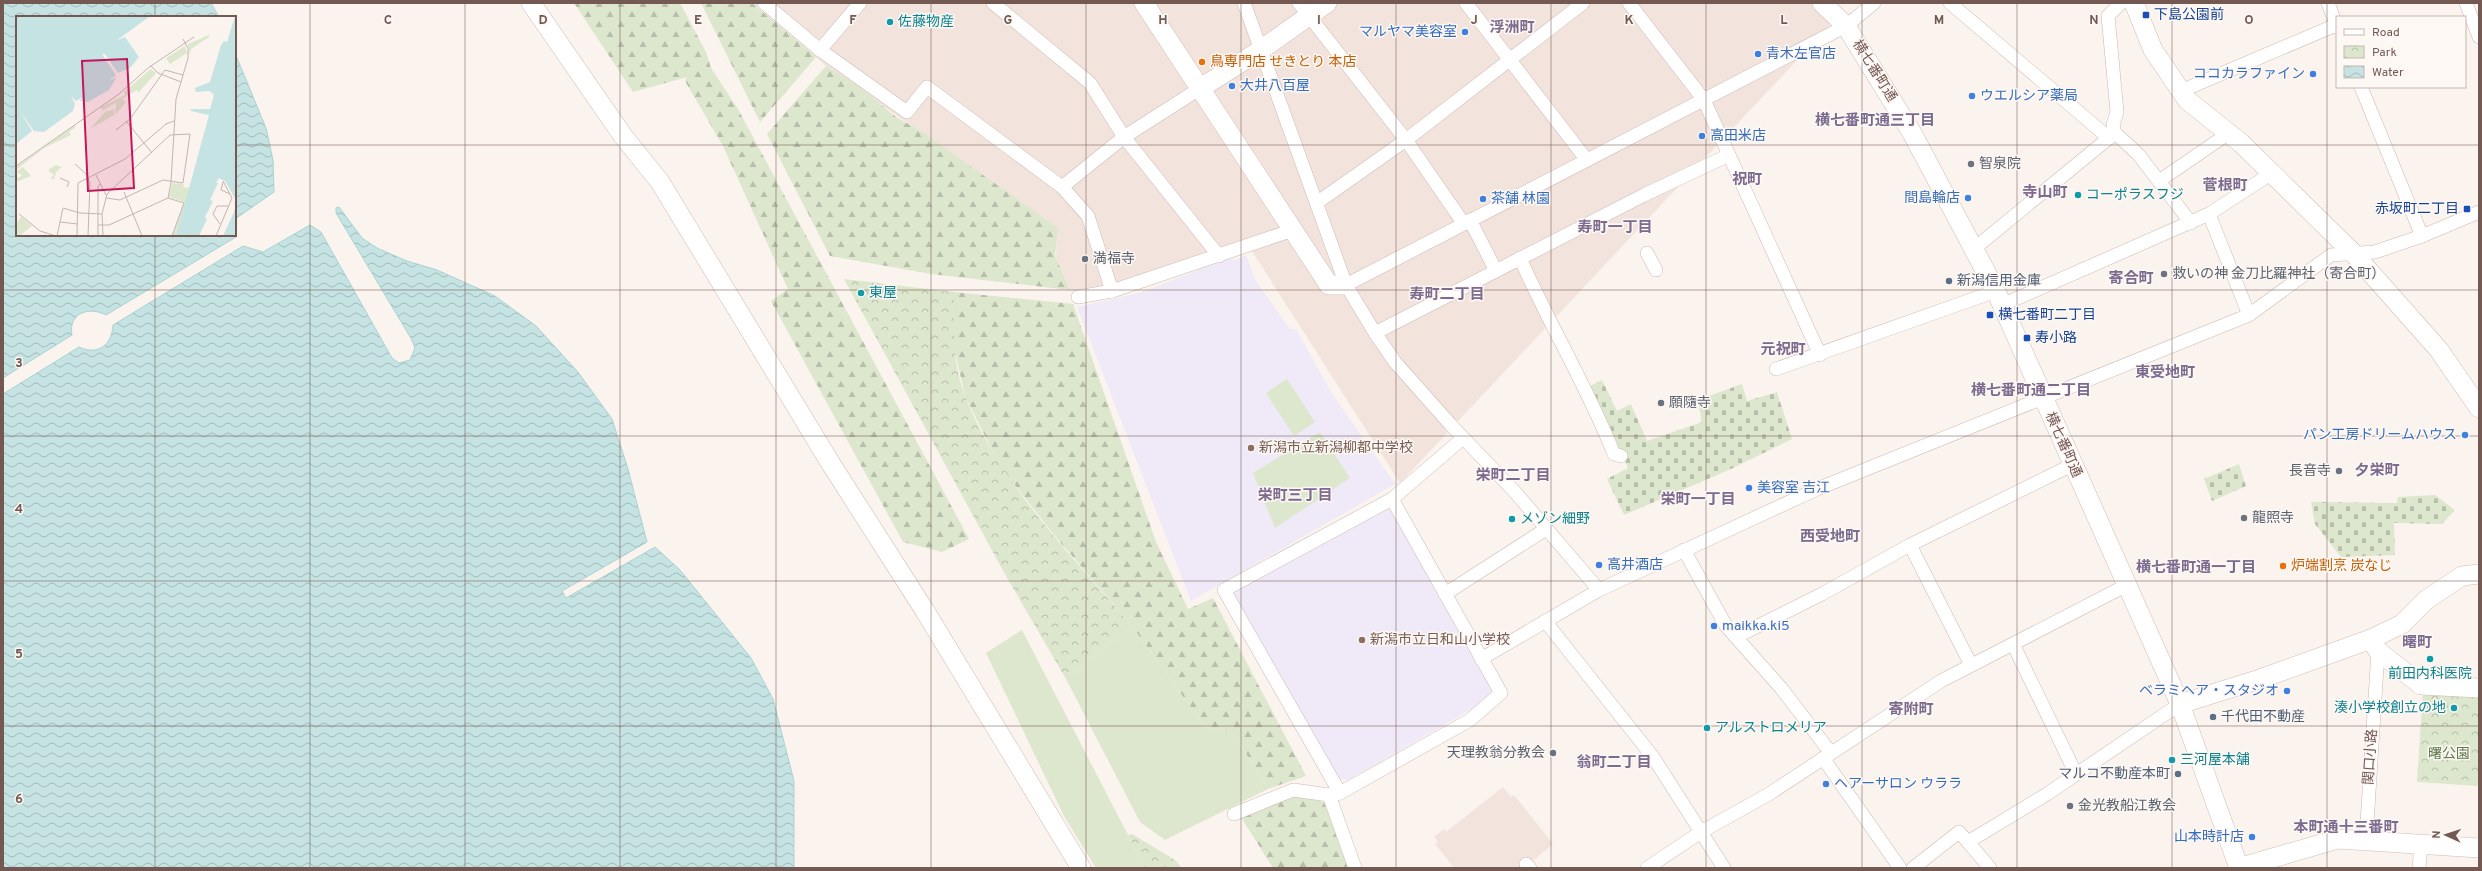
<svg xmlns="http://www.w3.org/2000/svg" width="2482" height="871" viewBox="0 0 2482 871" font-family="Overpass,'Noto Sans JP',sans-serif">
	<style>
		.residential { fill: #f2e4dd }
		.education { fill: #f0eaf8 }
		.green { fill: #dce7cd }
		.forest { fill: url(#forest-firs) }
		.cemetery { fill: url(#cemetery-stones) }
		.park { fill: url(#park-crowns) }
		.water { fill: url(#water-waves); stroke: #abd3d2 }
		.lines { fill: none; stroke-linecap: round; stroke-linejoin: round }
		.street-casing { stroke: #ccbab4; stroke-width: 14 }
		.secondary-casing { stroke: #d1bcb4; stroke-width: 20 }
		.street { stroke: #fff; stroke-width: 13 }
		.secondary { stroke: #fff; stroke-width: 19 }
		.grid { fill: none; stroke: #745852; stroke-width: 1; stroke-opacity: 0.55 }
		.transit-dot { fill: #1a4fb4; stroke: #fdf8f4; stroke-width: 1.5 }
		.culture-dot { fill: #0f9aa8; stroke: #fdf8f4; stroke-width: 1.5 }
		.shop-dot { fill: #3f7fe0; stroke: #fdf8f4; stroke-width: 1.5 }
		.food-dot { fill: #e8710a; stroke: #fdf8f4; stroke-width: 1.5 }
		.worship-dot { fill: #6b7280; stroke: #fdf8f4; stroke-width: 1.5 }
		.service-dot { fill: #5c6f8a; stroke: #fdf8f4; stroke-width: 1.5 }
		.education-dot { fill: #8d6e63; stroke: #fdf8f4; stroke-width: 1.5 }
		.labels { text-anchor: middle; dominant-baseline: central; stroke-width: 3; stroke-linejoin: round; paint-order: stroke }
		.transit-label { font-size: 14px; fill: #164399; stroke: #fdf8f4; text-anchor: start }
		.culture-label { font-size: 14px; fill: #0d838f; stroke: #fdf8f4; text-anchor: start }
		.shop-label { font-size: 14px; fill: #366cbe; stroke: #fdf8f4; text-anchor: start }
		.food-label { font-size: 14px; fill: #c56008; stroke: #fdf8f4; text-anchor: start }
		.street-label { font-size: 14px; fill: #745852; stroke: #fdf8f4 }
		.worship-label { font-size: 14px; fill: #5b616d; stroke: #fdf8f4; text-anchor: start }
		.service-label { font-size: 14px; fill: #4e5e75; stroke: #fdf8f4; text-anchor: start }
		.education-label { font-size: 14px; fill: #785e54; stroke: #fdf8f4; text-anchor: start }
		.park-label { font-size: 14px; fill: #60784c; stroke: #fdf8f4 }
		.neighbourhood-label { font-size: 15px; font-weight: bold; fill: #7c6b8f; stroke: #fdf8f4 }
		.inset-river { fill: none; stroke: #c4e3e2; stroke-width: 2 }
		.inset-road { fill: none; stroke: #c5b5b0; stroke-width: 1 }
		.view { fill: #c2185b; fill-opacity: 0.15; stroke: #c2185b; stroke-width: 2 }
		.inset-edge { fill: none; stroke: #745852; stroke-width: 2 }
		.grid-label { font-size: 13px; text-anchor: middle; font-weight: bold; fill: #745852; stroke: #fdf8f4; stroke-width: 3; stroke-linejoin: round; paint-order: stroke }
	</style>
	<defs>
		<pattern id="forest-firs" width="22" height="20" patternUnits="userSpaceOnUse"><rect width="22" height="20" fill="#dce7cd"/><path d="M5 1l3.5 6h-7zM16 11l3.5 6h-7z" fill="#b7bea9"/></pattern>
		<pattern id="cemetery-stones" width="16" height="16" patternUnits="userSpaceOnUse"><rect width="16" height="16" fill="#dce7cd"/><path d="M2 7V4a2 2 0 0 1 4 0v3zM10 15v-3a2 2 0 0 1 4 0v3z" fill="#b7bea9"/></pattern>
		<pattern id="park-crowns" width="20" height="18" patternUnits="userSpaceOnUse"><rect width="20" height="18" fill="#dce7cd"/><path d="M2 6a3 3 0 1 1 6 0M12 15a3 3 0 1 1 6 0" fill="none" stroke="#b7bea9"/></pattern>
		<pattern id="water-waves" width="16" height="10" patternUnits="userSpaceOnUse"><rect width="16" height="10" fill="#c4e3e2"/><path d="M0 5q4-4 8 0t8 0" fill="none" stroke="#a4bbba"/></pattern>
	</defs>
	<rect width="100%" height="100%" fill="#fbf3ee"/>
	<g class="residential">
		<path d="M 753,3 L 1814,3 L 1831,24 L 1400,483 L 1252,251 L 1108,289 L 1070,290 L 1056,258 L 1057,228 L 826,66 Z"/>
		<path d="M 1503,787 L 1511,797 L 1514,795 L 1553,844 L 1524,868 L 1454,868 L 1435,844 L 1438,842 L 1434,837 L 1444,829 L 1446,832 Z"/>
	</g>
	<g class="education">
		<path d="M 1246,255 L 1256,281 L 1290,329 L 1296,329 L 1331,392 L 1395,484 L 1191,601 L 1077,307 L 1143,292 L 1232,256 L 1233,261 Z"/>
		<path d="M 1388,505 L 1493,688 L 1489,699 L 1348,780 L 1336,778 L 1233,593 Z"/>
	</g>
	<g class="green">
		<path d="M 1287,379 L 1315,422 L 1294,436 L 1266,393 Z"/>
		<path d="M 1320,432 L 1350,478 L 1275,528 L 1253,473 Z"/>
		<path d="M 1132,626 L 1205,727 L 1234,734 L 1268,789 L 1165,840 L 1140,822 L 1066,679 Z"/>
		<path d="M 1022,630 L 1145,868 L 1096,868 L 1064,816 L 986,653 Z"/>
	</g>
	<g class="forest">
		<path d="M 574,3 L 680,3 L 706,52 L 711,68 L 738,109 L 969,539 L 942,552 L 903,542 L 771,301 L 788,289 L 723,146 L 685,81 L 687,77 L 633,92 Z"/>
		<path d="M 701,3 L 752,3 L 816,57 L 760,122 Z"/>
		<path d="M 826,66 L 858,86 L 896,117 L 922,132 L 1058,228 L 1055,256 L 1070,290 L 931,274 L 830,256 L 767,134 Z"/>
		<path d="M 954,292 L 1073,304 L 1156,542 L 1188,609 L 1213,598 L 1306,776 L 1268,789 L 1234,734 L 1205,727 L 1132,626 L 1054,535 L 1000,466 L 965,396 L 954,347 Z"/>
		<path d="M 1293,795 L 1324,802 L 1348,868 L 1273,868 L 1241,817 Z"/>
	</g>
	<g class="cemetery">
		<path d="M 1602,380 L 1617,411 L 1631,404 L 1647,441 L 1702,422 L 1698,400 L 1742,384 L 1747,401 L 1777,392 L 1792,439 L 1731,469 L 1624,515 L 1607,479 L 1628,468 L 1588,387 Z"/>
		<path d="M 2239,464 L 2246,486 L 2212,501 L 2204,479 Z"/>
		<path d="M 2435,495 L 2455,510 L 2442,524 L 2394,523 L 2395,555 L 2341,557 L 2315,524 L 2311,502 L 2397,503 L 2398,497 Z"/>
	</g>
	<g class="park">
		<path d="M 844,279 L 954,292 C 954,326 952,363 965,396 C 1000,484 1071,555 1132,626 L 1066,679 L 1006,576 Z"/>
		<path d="M 2423,690 L 2479,693 L 2479,786 L 2417,782 Z"/>
		<path d="M 1132,834 L 1175,860 L 1182,868 L 1145,868 L 1128,835 Z"/>
	</g>
	<g class="water">
		<path d="M 3,3 L 211,3 L 219,17 L 17,17 L 17,235 L 235,235 L 236,237 L 106,315 C 89,306 68,313 72,335 L 3,378 Z"/>
		<path d="M 235,53 L 266,128 L 273,160 L 274,192 L 235,219 Z"/>
		<path d="M 339,207 L 362,238 L 377,248 L 407,261 L 437,270 L 495,296 L 536,326 L 578,372 L 612,419 L 628,469 L 647,542 L 562,591 L 566,598 L 655,547 L 680,570 L 751,658 L 773,699 L 794,781 L 794,868 L 3,868 L 3,394 L 79,347 C 98,356 112,345 113,325 L 243,246 L 263,252 L 310,225 L 321,232 L 392,358 L 399,363 L 410,360 L 415,348 L 412,340 L 336,213 L 336,208 Z"/>
	</g>
	<g class="lines">
		<g class="street-casing">
			<g id="street">
				<path d="M 764,3 L 820,50 L 907,112 L 927,87 L 1062,187 L 1088,216 L 1112,291"/>
				<path d="M 993,3 L 1090,83 L 1124,137 L 1219,256"/>
				<path d="M 1244,3 L 1346,285 L 1375,333 L 1395,362 L 1450,424 L 1515,492 L 1599,590"/>
				<path d="M 1299,3 L 1406,140 L 1464,224"/>
				<path d="M 1466,3 L 1586,159"/>
				<path d="M 1629,3 L 1704,100 L 1820,355"/>
				<path d="M 1950,3 L 2109,138"/>
				<path d="M 2121,3 L 2108,16 L 2117,112 L 2113,125 L 2115,133 L 2138,154 L 2191,223"/>
				<path d="M 2328,3 L 2337,27"/>
				<path d="M 2466,3 L 2479,37"/>
				<path d="M 820,50 L 860,3"/>
				<path d="M 2361,87 L 2422,236"/>
				<path d="M 2181,91 L 2336,25"/>
				<path d="M 2159,181 L 2229,133"/>
				<path d="M 1062,187 L 1124,137 L 1199,89"/>
				<path d="M 1318,202 L 1406,140 L 1583,3"/>
				<path d="M 2209,214 L 2249,315"/>
				<path d="M 1470,220 L 1496,271"/>
				<path d="M 1975,248 L 2115,133"/>
				<path d="M 1647,253 L 1656,270"/>
				<path d="M 1520,258 C 1549,324 1587,386 1614,454 L 1621,456"/>
				<path d="M 1346,285 L 1846,26 L 1874,3"/>
				<path d="M 1078,297 L 1112,291 L 1293,230"/>
				<path d="M 2002,305 L 2209,214 L 2272,173"/>
				<path d="M 1375,333 L 1644,195 L 1729,155"/>
				<path d="M 1776,369 L 1996,291"/>
				<path d="M 1910,545 L 1971,665"/>
				<path d="M 1684,550 L 1726,626 L 1781,688 L 1831,753"/>
				<path d="M 1445,594 L 1546,529"/>
				<path d="M 1545,621 L 1653,757 L 1724,868"/>
				<path d="M 1736,637 L 1822,594 L 1910,545 L 2072,465"/>
				<path d="M 2013,644 L 2076,774"/>
				<path d="M 1481,659 L 1599,590 L 1817,489 L 2249,315 L 2331,255 L 2375,252 L 2422,236 L 2479,212"/>
				<path d="M 1823,758 L 1900,868"/>
				<path d="M 1340,793 L 1224,590 L 1392,499 L 1463,438"/>
				<path d="M 1329,795 L 1355,868"/>
				<path d="M 1234,814 L 1293,790 L 1329,795 L 1340,793 L 1470,720 L 1501,693 L 1392,499"/>
				<path d="M 2366,839 L 2378,651"/>
				<path d="M 1968,842 L 1990,868"/>
				<path d="M 1526,864 L 1530,868"/>
				<path d="M 1647,868 L 1701,832 L 1769,794 L 1941,681 L 2127,585"/>
				<path d="M 1913,868 L 1959,832 L 1968,842 L 2047,794 L 2180,704"/>
				<path d="M 2419,868 L 2421,844"/>
			</g>
		</g>
		<g class="secondary-casing">
			<g id="secondary">
				<path d="M 531,3 L 623,136 L 660,182 L 831,464 L 925,611 L 1081,868"/>
				<path d="M 1144,3 L 1329,285 L 1346,285"/>
				<path d="M 1822,3 L 1846,26 L 1912,133 L 1996,291 L 2180,704 L 2239,868"/>
				<path d="M 2134,3 L 2153,50 L 2187,100 L 2241,143 L 2354,254 L 2439,350 L 2479,408"/>
				<path d="M 1199,89 L 1262,49 L 1327,3"/>
				<path d="M 2371,639 L 2378,651 L 2421,685 L 2479,688"/>
				<path d="M 2180,704 L 2260,679 L 2371,639 L 2402,624 L 2426,600 L 2462,576 L 2479,574"/>
				<path d="M 2238,868 L 2338,839 L 2479,848"/>
			</g>
		</g>
		<use href="#street" class="street"/>
		<use href="#secondary" class="secondary"/>
	</g>
	<path class="grid" d="M 155,3 L 155,17M 310,3 L 310,868M 465,3 L 465,868M 620,3 L 620,868M 776,3 L 776,868M 931,3 L 931,868M 1086,3 L 1086,868M 1241,3 L 1241,868M 1396,3 L 1396,868M 1551,3 L 1551,868M 1706,3 L 1706,868M 1862,3 L 1862,868M 2017,3 L 2017,868M 2172,3 L 2172,868M 2327,3 L 2327,868M 3,145 L 17,145M 235,145 L 2479,145M 155,235 L 155,868M 3,290 L 2479,290M 3,436 L 2479,436M 3,581 L 2479,581M 3,726 L 2479,726"/>
	<g class="transit-dot">
		<rect x="2142" y="11" width="8" height="8" rx="2"/>
		<rect x="2463" y="205" width="8" height="8" rx="2"/>
		<rect x="1986" y="311" width="8" height="8" rx="2"/>
		<rect x="2023" y="334" width="8" height="8" rx="2"/>
	</g>
	<g class="culture-dot">
		<circle cx="890" cy="22" r="4"/>
		<circle cx="2078" cy="195" r="4"/>
		<circle cx="861" cy="293" r="4"/>
		<circle cx="1512" cy="519" r="4"/>
		<circle cx="2430" cy="659" r="4"/>
		<circle cx="2454" cy="708" r="4"/>
		<circle cx="1707" cy="728" r="4"/>
		<circle cx="2172" cy="760" r="4"/>
	</g>
	<g class="shop-dot">
		<circle cx="1465" cy="32" r="4"/>
		<circle cx="1758" cy="54" r="4"/>
		<circle cx="2313" cy="74" r="4"/>
		<circle cx="1232" cy="86" r="4"/>
		<circle cx="1972" cy="96" r="4"/>
		<circle cx="1702" cy="136" r="4"/>
		<circle cx="1968" cy="198" r="4"/>
		<circle cx="1483" cy="199" r="4"/>
		<circle cx="2465" cy="435" r="4"/>
		<circle cx="1749" cy="488" r="4"/>
		<circle cx="1599" cy="565" r="4"/>
		<circle cx="1714" cy="626" r="4"/>
		<circle cx="2287" cy="691" r="4"/>
		<circle cx="1826" cy="784" r="4"/>
		<circle cx="2252" cy="837" r="4"/>
	</g>
	<g class="food-dot">
		<circle cx="1202" cy="62" r="4"/>
		<circle cx="2283" cy="566" r="4"/>
	</g>
	<g class="worship-dot">
		<circle cx="1971" cy="164" r="4"/>
		<circle cx="1085" cy="259" r="4"/>
		<circle cx="2164" cy="274" r="4"/>
		<circle cx="1661" cy="403" r="4"/>
		<circle cx="2339" cy="471" r="4"/>
		<circle cx="2244" cy="518" r="4"/>
		<circle cx="1553" cy="753" r="4"/>
		<circle cx="2070" cy="806" r="4"/>
	</g>
	<g class="service-dot">
		<circle cx="1949" cy="281" r="4"/>
		<circle cx="2213" cy="717" r="4"/>
		<circle cx="2178" cy="774" r="4"/>
	</g>
	<g class="education-dot">
		<circle cx="1251" cy="448" r="4"/>
		<circle cx="1362" cy="640" r="4"/>
	</g>
	<g class="labels">
		<g class="transit-label">
			<text x="2154" y="15">下島公園前</text>
			<text x="2459" y="209" text-anchor="end">赤坂町二丁目</text>
			<text x="1998" y="315">横七番町二丁目</text>
			<text x="2035" y="338">寿小路</text>
		</g>
		<g class="culture-label">
			<text x="898" y="22">佐藤物産</text>
			<text x="2086" y="195">コーポラスフジ</text>
			<text x="869" y="293">東屋</text>
			<text x="1520" y="519">メゾン細野</text>
			<text x="2430" y="674" text-anchor="middle">前田内科医院</text>
			<text x="2446" y="708" text-anchor="end">湊小学校創立の地</text>
			<text x="1715" y="728">アルストロメリア</text>
			<text x="2180" y="760">三河屋本舗</text>
		</g>
		<g class="shop-label">
			<text x="1457" y="32" text-anchor="end">マルヤマ美容室</text>
			<text x="1766" y="54">青木左官店</text>
			<text x="2305" y="74" text-anchor="end">ココカラファイン</text>
			<text x="1240" y="86">大井八百屋</text>
			<text x="1980" y="96">ウエルシア薬局</text>
			<text x="1710" y="136">高田米店</text>
			<text x="1960" y="198" text-anchor="end">間島輪店</text>
			<text x="1491" y="199">茶舗 林園</text>
			<text x="2457" y="435" text-anchor="end">パン工房ドリームハウス</text>
			<text x="1757" y="488">美容室 吉江</text>
			<text x="1607" y="565">高井酒店</text>
			<text x="1722" y="626">maikka.ki5</text>
			<text x="2279" y="691" text-anchor="end">ベラミヘア・スタジオ</text>
			<text x="1834" y="784">ヘアーサロン ウララ</text>
			<text x="2244" y="837" text-anchor="end">山本時計店</text>
		</g>
		<g class="food-label">
			<text x="1210" y="62">鳥専門店 せきとり 本店</text>
			<text x="2291" y="566">炉端割烹 炭なじ</text>
		</g>
		<g class="street-label">
			<text transform="translate(1874 71) rotate(58)">横七番町通</text>
			<text transform="translate(2063 445) rotate(66)">横七番町通</text>
			<text transform="translate(2371 757) rotate(-86)">関口小路</text>
		</g>
		<g class="worship-label">
			<text x="1979" y="164">智泉院</text>
			<text x="1093" y="259">満福寺</text>
			<text x="2172" y="274">救いの神 金刀比羅神社（寄合町）</text>
			<text x="1669" y="403">願隨寺</text>
			<text x="2331" y="471" text-anchor="end">長音寺</text>
			<text x="2252" y="518">龍照寺</text>
			<text x="1545" y="753" text-anchor="end">天理教翁分教会</text>
			<text x="2078" y="806">金光教船江教会</text>
		</g>
		<g class="service-label">
			<text x="1957" y="281">新潟信用金庫</text>
			<text x="2221" y="717">千代田不動産</text>
			<text x="2170" y="774" text-anchor="end">マルコ不動産本町</text>
		</g>
		<g class="education-label">
			<text x="1259" y="448">新潟市立新潟柳都中学校</text>
			<text x="1370" y="640">新潟市立日和山小学校</text>
		</g>
		<g class="park-label">
			<text x="2449" y="754">曙公園</text>
		</g>
		<g class="neighbourhood-label">
			<text x="1512" y="28">浮洲町</text>
			<text x="1875" y="121">横七番町通三丁目</text>
			<text x="1747" y="180">祝町</text>
			<text x="2225" y="186">菅根町</text>
			<text x="2045" y="193">寺山町</text>
			<text x="1615" y="228">寿町一丁目</text>
			<text x="2131" y="279">寄合町</text>
			<text x="1447" y="295">寿町二丁目</text>
			<text x="1783" y="350">元祝町</text>
			<text x="2165" y="373">東受地町</text>
			<text x="2031" y="391">横七番町通二丁目</text>
			<text x="2377" y="471">夕栄町</text>
			<text x="1513" y="476">栄町二丁目</text>
			<text x="1295" y="496">栄町三丁目</text>
			<text x="1698" y="500">栄町一丁目</text>
			<text x="1830" y="537">西受地町</text>
			<text x="2196" y="568">横七番町通一丁目</text>
			<text x="2417" y="643">曙町</text>
			<text x="1911" y="710">寄附町</text>
			<text x="1614" y="763">翁町二丁目</text>
			<text x="2346" y="828">本町通十三番町</text>
		</g>
	</g>
	<g transform="translate(16 16)">
		<rect width="220" height="220" fill="#fbf3ee"/>
		<path d="M 193,19 L 193,21 L 175,33 L 174,39 L 172,28 ZM 169,30 L 171,37 L 154,48 L 150,42 ZM 135,53 L 140,57 L 122,77 L 121,74 L 86,95 L 85,91 L 109,79 L 108,76 ZM 106,83 L 110,86 L 99,99 L 100,87 ZM 98,93 L 98,99 L 74,113 L 89,96 ZM 59,109 L 60,111 L 53,116 L 55,119 L 28,132 L 0,154 L 0,151 ZM 7,151 L 15,160 L 0,166 L 0,160 L 3,162 L 6,159 L 0,156 Z" fill="#dce7cd"/>
		<path d="M 40,149 L 46,151 L 40,156 L 38,164 L 35,162 L 38,159 L 32,154 Z" fill="#dce7cd"/>
		<path d="M 156,167 L 168,168 L 167,171 L 171,172 L 175,170 L 160,220 L 156,220 L 168,186 L 153,181 ZM 5,201 L 16,210 L 3,220 L 0,216 L 0,208 Z" fill="#dce7cd"/>
		<path d="M 0,0 L 134,0 L 100,25 L 109,21 L 120,37 L 117,39 L 120,37 L 123,41 L 114,52 L 102,57 L 89,38 L 86,38 L 100,59 L 93,65 L 101,61 L 93,74 L 72,86 L 64,85 L 67,81 L 60,85 L 55,80 L 59,88 L 57,95 L 28,116 L 18,115 L 4,95 L 16,115 L 0,128 ZM 219,0 L 220,0 L 220,184 L 209,165 L 203,162 L 200,166 L 202,167 L 194,184 L 197,185 L 189,201 L 191,203 L 183,220 L 160,220 L 193,99 L 175,95 L 175,93 L 194,93 L 198,79 L 194,75 L 180,76 L 179,72 L 194,66 L 205,29 L 208,25 L 211,26 ZM 219,192 L 220,220 L 207,220 L 218,196 Z" fill="#c4e3e2"/>
		<path class="inset-river" d="M 201,167 L 194,175 L 190,170 L 220,84"/>
		<path class="inset-road" d="M 135,50 L 142,57 L 165,66M 110,105 L 136,137M 100,114 L 114,103 L 149,54 L 167,59M 59,148 L 70,158 L 74,167 L 72,220M 0,150 L 103,78 L 132,52 L 178,21M 80,159 L 90,179M 44,162 L 53,166 L 51,171M 155,166 L 160,83 L 172,42 L 172,32 L 167,23M 207,166 L 205,174 L 214,178M 108,176 L 126,220M 152,182 L 168,187 L 156,220M 3,198 L 24,215 L 40,220M 44,206 L 62,208M 204,208 L 197,198 L 201,190 L 212,190M 82,209 L 82,171 L 84,168M 41,220 L 47,192 L 64,197 L 86,198M 61,220 L 62,167 L 109,143 L 150,108 L 158,105M 82,220 L 82,209 L 93,209 L 152,182 L 155,166M 87,220 L 86,198 L 91,178 L 154,119 L 174,118 L 167,167 L 147,164 L 104,184 L 90,182M 200,220 L 216,182 L 207,165"/>
		<path class="view" d="M 111,43 L 118,172 L 72,175 L 66,45 Z"/>
		<rect width="220" height="220" class="inset-edge"/>
	</g>
	<g class="grid-label">
		<text x="388" y="24">C</text>
		<text x="543" y="24">D</text>
		<text x="698" y="24">E</text>
		<text x="853" y="24">F</text>
		<text x="1008" y="24">G</text>
		<text x="1163" y="24">H</text>
		<text x="1319" y="24">I</text>
		<text x="1474" y="24">J</text>
		<text x="1629" y="24">K</text>
		<text x="1784" y="24">L</text>
		<text x="1939" y="24">M</text>
		<text x="2094" y="24">N</text>
		<text x="2249" y="24">O</text>
		<text x="19" y="367">3</text>
		<text x="19" y="513">4</text>
		<text x="19" y="658">5</text>
		<text x="19" y="803">6</text>
	</g>
	<rect width="2482" height="871" fill="none" stroke="#745852" stroke-width="8"/>
	<rect x="2336" y="16" width="130" height="72" fill="#fdf8f4" stroke="#c6b8b3"/>
	<rect x="2344" y="29" width="20" height="6" fill="#ffffff" stroke="#c6b8b3"/>
	<text x="2372" y="36" font-size="12" fill="#745852">Road</text>
	<rect x="2344" y="46" width="20" height="12" fill="url(#park-crowns)" stroke="#c6b8b3"/>
	<text x="2372" y="56" font-size="12" fill="#745852">Park</text>
	<rect x="2344" y="66" width="20" height="12" fill="url(#water-waves)" stroke="#c6b8b3"/>
	<text x="2372" y="76" font-size="12" fill="#745852">Water</text>
	<g transform="translate(2446 835) rotate(273)" stroke="#fdf8f4" stroke-width="3" paint-order="stroke">
	<path d="M0-3L7 15L0 10L-7 15Z" fill="#745852"/>
	<text y="-6" font-size="11" font-weight="bold" text-anchor="middle" fill="#745852">N</text>
	</g>
</svg>
